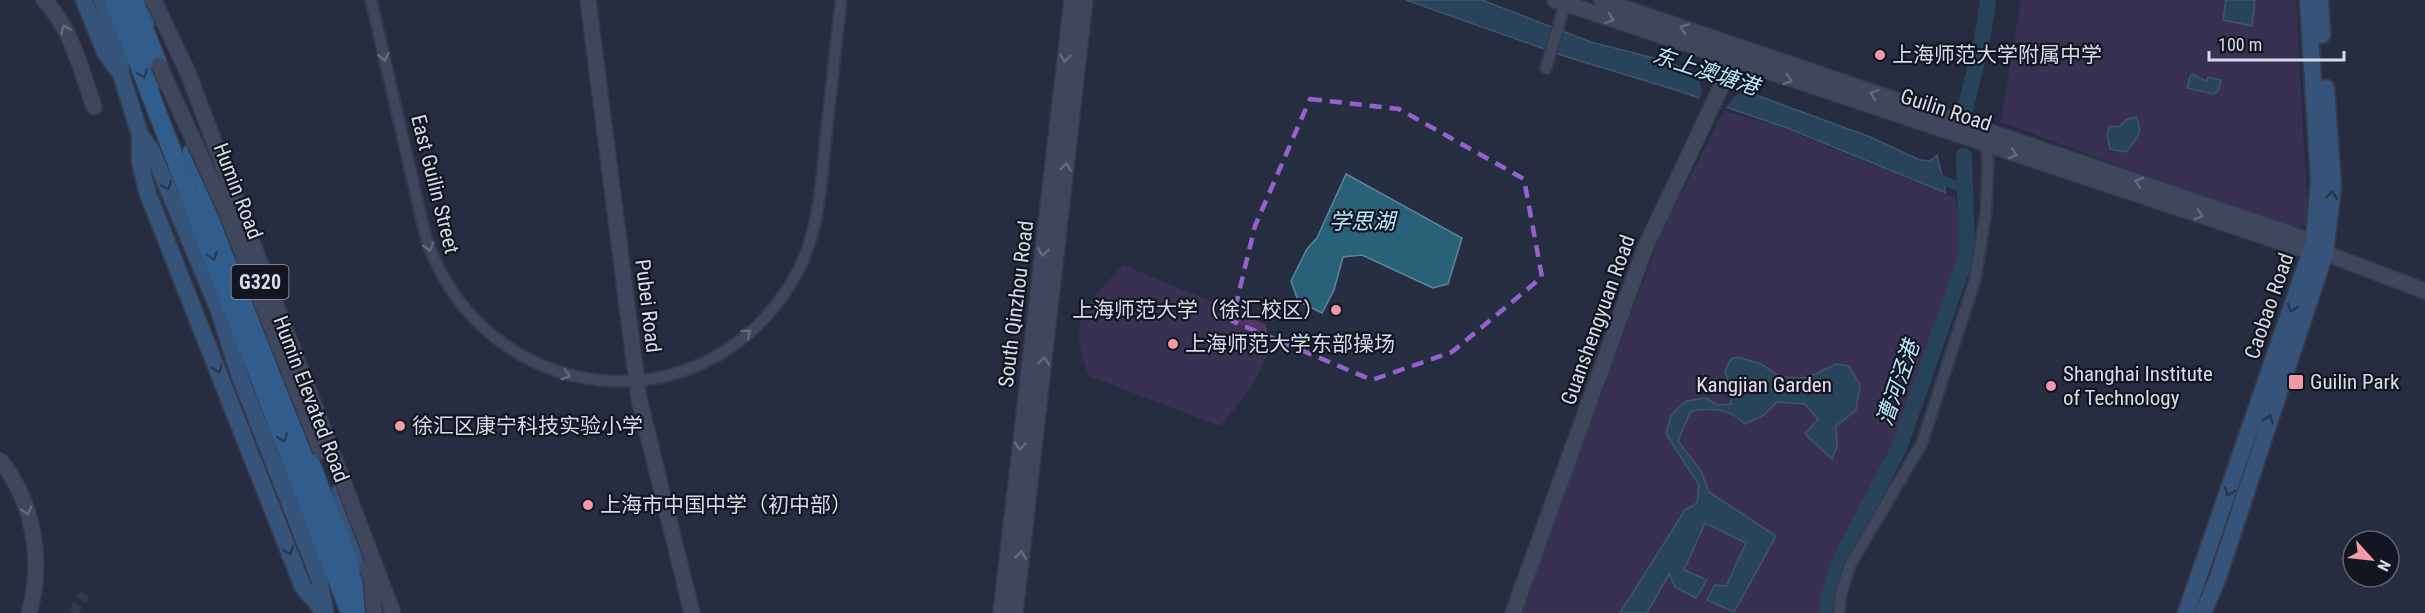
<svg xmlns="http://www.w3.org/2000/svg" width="2425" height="613" viewBox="0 0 2425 613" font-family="'Roboto Condensed','Noto Sans SC',sans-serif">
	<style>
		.green { fill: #513666 }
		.water { fill: #286178; stroke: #5c869a; stroke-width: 1.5 }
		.pier { fill: #262e42 }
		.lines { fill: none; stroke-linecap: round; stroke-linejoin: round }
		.canal { stroke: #286178; stroke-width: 9 }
		.river { stroke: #286178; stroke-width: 16 }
		.street-tunnel { stroke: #40485b; stroke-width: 10; stroke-dasharray: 10 5; stroke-linecap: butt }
		.street-casing { stroke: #43495a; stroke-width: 14 }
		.secondary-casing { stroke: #43495a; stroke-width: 18 }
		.primary-casing { stroke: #43495a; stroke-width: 20 }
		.highway-casing { stroke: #43495a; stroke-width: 21 }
		.street { stroke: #5d667c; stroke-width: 10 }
		.secondary { stroke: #5d667c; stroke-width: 15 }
		.primary { stroke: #4a84bc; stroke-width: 16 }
		.highway { stroke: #3d98e6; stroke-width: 18 }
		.secondary-bridge-casing { stroke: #43495a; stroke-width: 18; stroke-linecap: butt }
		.secondary-bridge { stroke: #5d667c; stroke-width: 15 }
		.oneway { stroke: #acb3c3 }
		.oneway2 { stroke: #265079 }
		.oneway3 { stroke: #29425e }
		.marked { fill: none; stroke: #9661cc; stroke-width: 4.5; stroke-dasharray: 12 8; stroke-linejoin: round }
		.poi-dot { fill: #f39aa8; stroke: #131620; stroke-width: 2 }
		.labels { text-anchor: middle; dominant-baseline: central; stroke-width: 4.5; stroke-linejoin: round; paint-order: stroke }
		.shield { fill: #131620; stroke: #9ca1ad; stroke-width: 1.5 }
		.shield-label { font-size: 20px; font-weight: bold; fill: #d6dce9 }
		.poi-label { font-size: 21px; fill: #d6dce9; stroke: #131620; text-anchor: start }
		.street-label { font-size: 21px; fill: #d6dce9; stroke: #131620 }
		.park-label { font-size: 21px; fill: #e7ddf1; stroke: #131620 }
		.water-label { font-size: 22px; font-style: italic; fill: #b8e9ff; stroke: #131620 }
	</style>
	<rect width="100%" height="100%" fill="#262e42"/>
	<g class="green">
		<path d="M 2021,0 L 2296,0 L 2308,224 L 2295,230 L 2001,122 Z"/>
		<path d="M 1724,111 L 1777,126 L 1955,198 L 1967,254 L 1899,448 L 1842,557 L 1828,597 L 1828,613 L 1520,613 L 1663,229 Z"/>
		<path d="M 1123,265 L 1265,324 C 1279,359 1242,400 1220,426 L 1089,376 C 1066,318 1086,307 1123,265 Z"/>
	</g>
	<g class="water">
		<path d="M 1406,0 L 1482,0 L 1591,42 L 1658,59 L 1870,137 L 1920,160 L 1930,161 L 1937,155 L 1946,193 L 1787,128 L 1676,90 L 1567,57 Z"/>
		<path d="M 2226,0 L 2255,0 L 2252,26 L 2223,20 Z"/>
		<path d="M 2191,74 L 2206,81 L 2208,77 L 2221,80 L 2218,91 L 2213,94 L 2187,88 Z"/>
		<path d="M 2136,117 C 2145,136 2135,139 2126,152 L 2110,149 L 2107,134 L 2110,126 L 2119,127 L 2126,120 Z"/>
		<path d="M 1346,174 L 1462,238 L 1448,284 L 1433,288 L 1362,255 L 1343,257 L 1334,290 L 1322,313 L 1298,301 L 1291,281 L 1307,249 L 1317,238 Z"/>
		<path d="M 1737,357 L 1761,364 L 1781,377 L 1807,378 L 1836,364 L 1849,366 L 1860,385 L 1856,410 L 1836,426 L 1837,447 L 1832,459 L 1805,434 L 1818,419 L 1805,404 L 1777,402 L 1764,415 L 1745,424 C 1729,408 1713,408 1691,411 L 1678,441 L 1701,471 L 1709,492 L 1776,536 L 1734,612 L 1707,600 L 1715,585 L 1726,586 L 1746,543 L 1705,523 L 1684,570 L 1707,580 L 1696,598 L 1675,587 L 1669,574 L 1647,613 L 1620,613 L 1685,510 L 1697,503 L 1699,485 L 1666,434 L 1671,415 L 1686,401 L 1706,398 L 1717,405 L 1731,404 L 1732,394 L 1725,371 L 1731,359 Z"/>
	</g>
	<path class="pier" d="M 1697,71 L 1752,90 L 1744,91 L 1735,96 L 1724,111 L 1698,101 L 1702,91 Z"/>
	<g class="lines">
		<path class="canal" d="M 1933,176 L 1964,189"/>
		<g class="river">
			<path d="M 1965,109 L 1981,46 L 1988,0"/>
			<path d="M 1828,613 L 1828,597 L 1842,557 L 1899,448 L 1967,254 L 1964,156"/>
		</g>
		<path class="street-tunnel" d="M 73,613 L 85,594"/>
		<g class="street-casing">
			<g id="street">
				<path d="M 371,0 L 426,238 C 483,405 700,435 793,280 C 819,237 821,185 826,136 C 831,90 836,45 841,0"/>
				<path d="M 1546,68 L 1566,0"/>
				<path d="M 1839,613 L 1841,594 L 1850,565 L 1922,443 L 1975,280 L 1986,211 L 1988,164 L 1986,137"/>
			</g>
		</g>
		<g class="secondary-casing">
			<g id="secondary">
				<path d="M 44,0 C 72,29 81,70 94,107"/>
				<path d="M 588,0 L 639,399 L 692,613"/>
				<path d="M 1555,0 L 2311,252 L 2325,253 L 2425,291"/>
				<path d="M 1601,0 L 2314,242 L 2323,251"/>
				<path d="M 1001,613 L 1072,0"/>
				<path d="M 1015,613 L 1085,0"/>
				<path d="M 1513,613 L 1645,248 L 1737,53"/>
			</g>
		</g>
		<g class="primary-casing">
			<g id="primary">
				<path d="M 84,0 L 105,52 L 121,74"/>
				<path d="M 102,0 L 121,52 L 121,74 L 140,135 L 140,162 L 148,194 L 303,587 L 325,613"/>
				<path d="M 148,0 L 149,19"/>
				<path d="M 2320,0 L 2322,35"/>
				<path d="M 140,135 L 152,151 L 218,308 L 240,377 L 319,578 L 325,610"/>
				<path d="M 340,491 L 346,509 L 356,567"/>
				<path d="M 2186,613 L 2314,242 L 2319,179 L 2308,0"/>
				<path d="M 2203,613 L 2217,580 L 2325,253 L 2333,186 L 2326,88"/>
			</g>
		</g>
		<g class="highway-casing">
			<g id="highway">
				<path d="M 114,0 L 350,613"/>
				<path d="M 133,0 L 165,82"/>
				<path d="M 192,152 L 368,613"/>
			</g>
		</g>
		<use href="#street" class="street"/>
		<use href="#secondary" class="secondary"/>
		<use href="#primary" class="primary"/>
		<use href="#highway" class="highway"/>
		<g class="secondary-bridge-casing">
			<g id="secondary-bridge">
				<path d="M 151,0 L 156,5 L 188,73 L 393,613"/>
				<path d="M 159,65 L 224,207 L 321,452"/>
				<path d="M 0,460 C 34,502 44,561 29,613"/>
				<path d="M 367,569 L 371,578 L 374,613"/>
			</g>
		</g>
		<use href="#secondary-bridge" class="secondary-bridge"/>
	</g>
	<defs><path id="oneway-chevron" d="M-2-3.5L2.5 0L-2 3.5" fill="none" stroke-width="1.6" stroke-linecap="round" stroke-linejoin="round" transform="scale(1.5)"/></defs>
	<g class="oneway">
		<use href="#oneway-chevron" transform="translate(1610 19) rotate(19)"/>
		<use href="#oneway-chevron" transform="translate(1684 28) rotate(-161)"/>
		<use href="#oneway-chevron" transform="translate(65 29) rotate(-115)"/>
		<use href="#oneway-chevron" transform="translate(384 57) rotate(77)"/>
		<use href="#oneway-chevron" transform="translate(1065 58) rotate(97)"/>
		<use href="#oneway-chevron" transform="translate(1788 80) rotate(18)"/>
		<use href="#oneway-chevron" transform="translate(1874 94) rotate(-161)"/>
		<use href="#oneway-chevron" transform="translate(2013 154) rotate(18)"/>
		<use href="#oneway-chevron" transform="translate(1066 167) rotate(-84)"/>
		<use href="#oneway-chevron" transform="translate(2139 182) rotate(-162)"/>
		<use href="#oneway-chevron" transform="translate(2199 215) rotate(18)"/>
		<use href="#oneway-chevron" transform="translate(429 247) rotate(72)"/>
		<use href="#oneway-chevron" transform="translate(1043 252) rotate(97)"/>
		<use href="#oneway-chevron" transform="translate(747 333) rotate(-40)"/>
		<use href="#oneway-chevron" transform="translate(1044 361) rotate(-83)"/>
		<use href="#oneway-chevron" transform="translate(566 375) rotate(16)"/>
		<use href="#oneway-chevron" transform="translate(1020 446) rotate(97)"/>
		<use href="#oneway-chevron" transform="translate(27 511) rotate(74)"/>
		<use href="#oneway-chevron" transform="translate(1021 555) rotate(-83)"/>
	</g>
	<g class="oneway2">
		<use href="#oneway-chevron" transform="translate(143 74) rotate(69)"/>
		<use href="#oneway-chevron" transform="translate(213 256) rotate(69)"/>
		<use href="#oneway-chevron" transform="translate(283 438) rotate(69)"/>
	</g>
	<g class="oneway3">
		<use href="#oneway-chevron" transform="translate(167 186) rotate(67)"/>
		<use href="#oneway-chevron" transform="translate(2332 195) rotate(-84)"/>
		<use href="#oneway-chevron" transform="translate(2292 308) rotate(109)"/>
		<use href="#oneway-chevron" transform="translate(218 369) rotate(69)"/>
		<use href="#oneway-chevron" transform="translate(2269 419) rotate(-71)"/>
		<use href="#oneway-chevron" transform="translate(2229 492) rotate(109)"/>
		<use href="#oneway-chevron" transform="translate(289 551) rotate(69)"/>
	</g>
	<path d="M0 0H2425V613H0ZM 1310,99 L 1399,109 L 1524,179 L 1542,277 L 1452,352 L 1372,380 L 1232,321 L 1255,226 Z" fill="#262e42" fill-opacity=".55" fill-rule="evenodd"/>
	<path class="marked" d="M 1310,99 L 1399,109 L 1524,179 L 1542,277 L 1452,352 L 1372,380 L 1232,321 L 1255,226 Z"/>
	<g class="poi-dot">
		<circle cx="1880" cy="55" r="6"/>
		<circle cx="1336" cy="310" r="6"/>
		<circle cx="1173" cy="344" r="6"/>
		<rect x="2288" y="374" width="16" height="16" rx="3"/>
		<circle cx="2051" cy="386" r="6"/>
		<circle cx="400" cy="426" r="6"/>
		<circle cx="588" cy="505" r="6"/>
	</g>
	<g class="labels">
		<rect class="shield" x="231.5" y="265" width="57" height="34" rx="4.5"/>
		<g class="shield-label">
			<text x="260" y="282">G320</text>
		</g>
		<g class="poi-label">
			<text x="1892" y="55">上海师范大学附属中学</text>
			<text x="1324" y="310" text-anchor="end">上海师范大学（徐汇校区）</text>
			<text x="1185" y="344">上海师范大学东部操场</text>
			<text x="2063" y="374">Shanghai Institute<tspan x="2063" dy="24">of Technology</tspan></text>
			<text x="2310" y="382">Guilin Park</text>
			<text x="412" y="426">徐汇区康宁科技实验小学</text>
			<text x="600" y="505">上海市中国中学（初中部）</text>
		</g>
		<g class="street-label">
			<text transform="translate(1946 110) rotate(18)">Guilin Road</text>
			<text transform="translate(435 184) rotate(76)">East Guilin Street</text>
			<text transform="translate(238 191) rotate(69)">Humin Road</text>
			<text transform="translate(1016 304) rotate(-83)">South Qinzhou Road</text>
			<text transform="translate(648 306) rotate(83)">Pubei Road</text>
			<text transform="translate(2269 306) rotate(-71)">Caobao Road</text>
			<text transform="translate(1598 320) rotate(-70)">Guanshengyuan Road</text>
			<text transform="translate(311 399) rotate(69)">Humin Elevated Road</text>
		</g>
		<g class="park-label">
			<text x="1764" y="385">Kangjian Garden</text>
		</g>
		<g class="water-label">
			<text transform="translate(1706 71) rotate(18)">东上澳塘港</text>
			<text x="1362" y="221">学思湖</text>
			<text transform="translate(1898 383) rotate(-71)">漕河泾港</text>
		</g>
	</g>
	<g transform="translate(2371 559) rotate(117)"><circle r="28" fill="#131620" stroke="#616570" stroke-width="1.5"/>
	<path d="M0-4.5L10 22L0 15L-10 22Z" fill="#f39aa8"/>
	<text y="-9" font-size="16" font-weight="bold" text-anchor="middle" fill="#d6dce9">N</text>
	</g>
	<path d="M2209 51v9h135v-9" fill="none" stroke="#d6dce9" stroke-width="3"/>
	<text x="2218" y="51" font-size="18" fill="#d6dce9" stroke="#131620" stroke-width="4.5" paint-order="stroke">100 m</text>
</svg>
